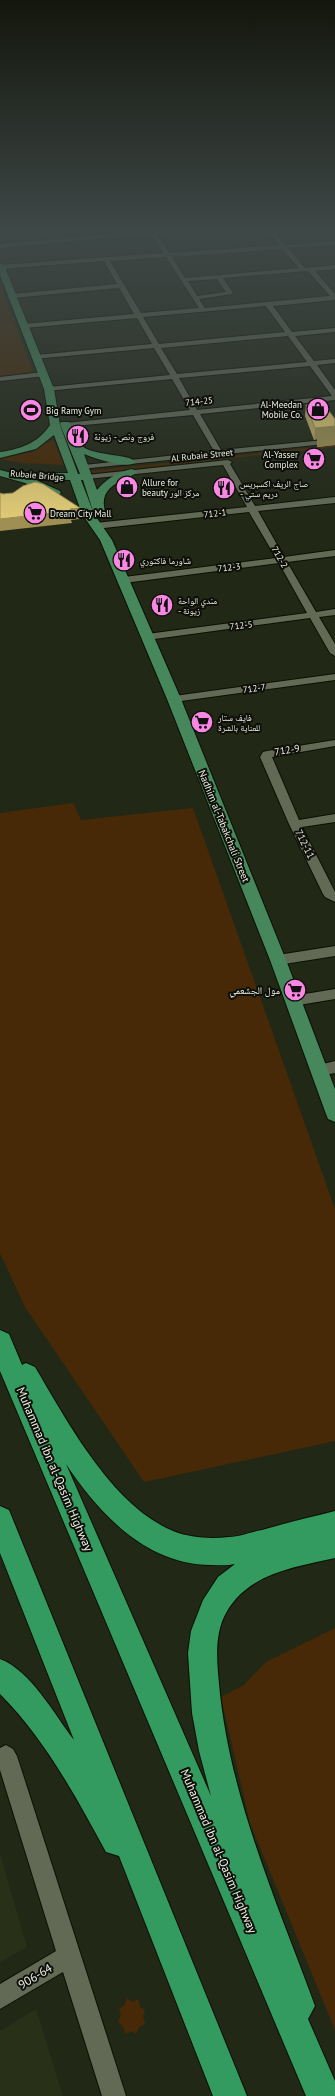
<svg xmlns="http://www.w3.org/2000/svg" width="335" height="2096" viewBox="0 0 335 2096" font-family="'PT Sans','Noto Naskh Arabic',sans-serif">
	<style>
		.built { fill: #283018 }
		.green { fill: #472907 }
		.lines { fill: none; stroke-linecap: round; stroke-linejoin: round }
		.minor-casing { stroke: #0b1003; stroke-width: 2 }
		.major-casing { stroke: #0b1003; stroke-width: 2 }
		.highway-casing { stroke: #0b1003; stroke-width: 2 }
		.minor { fill: #626a56; fill-rule: evenodd }
		.major { fill: #46875b; fill-rule: evenodd }
		.highway { fill: #339b5f; fill-rule: evenodd }
		.wall { fill: #c3af66 }
		.shaded-wall { fill: #9f8f53 }
		.building { fill: #e3cc77; stroke: #9f8f53 }
		.labels { text-anchor: middle; dominant-baseline: central; stroke-width: 4; stroke-linejoin: round; paint-order: stroke }
		.far-street-label { font-size: 9px; fill: #ecf1e5; stroke: #0d0f08 }
		.far-poi-label { font-size: 9px; fill: #ecf1e5; stroke: #0d0f08; text-anchor: start }
		.street-label { font-size: 10px; fill: #ecf1e5; stroke: #0d0f08 }
		.poi-label { font-size: 10px; fill: #ecf1e5; stroke: #0d0f08; text-anchor: end }
		.near-street-label { font-size: 12px; fill: #ecf1e5; stroke: #0d0f08 }
	</style>
	<rect width="100%" height="100%" fill="#222816"/>
	<g class="built">
		<path d="M 0,1854 L 27,1947 L 0,1962 Z"/>
		<path d="M 36,2009 L 63,2096 L 0,2096 L 0,2031 Z"/>
	</g>
	<g class="green">
		<path d="M 0,284 L 34,374 L 0,378 Z"/>
		<path d="M 53,439 L 64,465 L 22,463 L 0,459 L 32,452 Z"/>
		<path d="M 335,445 L 335,447 L 93,473 L 90,471 Z"/>
		<path d="M 73,803 L 81,820 L 193,808 L 335,1209 L 335,1441 L 144,1482 L 25,1307 L 0,1253 L 0,813 Z"/>
		<path d="M 335,1628 L 335,2030 L 250,1823 L 221,1697 L 244,1685 L 266,1662 Z"/>
		<path d="M 127,1998 L 133,2002 L 138,1999 L 140,2007 L 145,2010 L 143,2016 L 145,2024 L 139,2027 L 136,2034 L 131,2031 L 125,2034 L 123,2026 L 118,2022 L 121,2015 L 119,2009 L 124,2006 Z"/>
	</g>
	<g class="lines">
		<g class="minor-casing">
			<g id="minor">
				<path d="M 149,231 L 174,231 L 171,233 L 157,234 L 169,253 L 279,245 L 267,231 L 273,231 L 285,245 L 335,241 L 335,245 L 288,248 L 305,268 L 335,265 L 335,269 L 315,271 L 335,294 L 335,300 L 273,306 L 292,332 L 335,328 L 335,332 L 295,336 L 314,361 L 335,359 L 335,363 L 317,365 L 335,390 L 335,400 L 200,414 L 221,450 L 335,439 L 335,443 L 81,469 L 80,467 L 84,465 L 214,451 L 193,415 L 63,427 L 63,423 L 66,423 L 190,410 L 172,379 L 46,391 L 45,389 L 49,387 L 170,375 L 154,348 L 33,359 L 32,357 L 36,355 L 152,344 L 137,318 L 24,328 L 21,326 L 24,324 L 134,314 L 119,288 L 12,298 L 9,296 L 12,294 L 117,284 L 104,261 L 1,269 L 0,265 L 163,253 L 151,234 L 0,248 L 0,244 ZM 282,249 L 299,268 L 185,278 L 172,257 ZM 166,257 L 199,308 L 141,313 L 110,261 ZM 308,271 L 330,296 L 205,308 L 199,299 L 232,294 L 233,293 L 223,278 ZM 217,279 L 226,292 L 197,296 L 188,281 ZM 266,306 L 285,332 L 159,344 L 143,317 ZM 288,336 L 307,362 L 177,374 L 161,348 ZM 310,366 L 332,396 L 197,410 L 179,378 Z"/>
				<path d="M 43,372 L 46,372 L 46,376 L 0,381 L 0,377 Z"/>
				<path d="M 228,460 L 232,462 L 230,464 L 255,506 L 335,497 L 335,503 L 258,511 L 284,557 L 335,550 L 335,556 L 287,562 L 316,612 L 335,609 L 335,615 L 319,617 L 335,644 L 335,656 L 330,653 L 310,618 L 147,640 L 142,637 L 147,634 L 307,613 L 279,563 L 124,583 L 119,580 L 124,577 L 276,558 L 249,512 L 95,529 L 91,526 L 95,523 L 247,507 L 223,465 L 87,479 L 83,477 L 87,475 Z"/>
				<path d="M 335,674 L 335,680 L 174,702 L 169,699 L 174,696 Z"/>
				<path d="M 335,740 L 335,746 L 272,757 L 299,820 L 335,814 L 335,822 L 302,827 L 335,892 L 335,902 L 325,897 L 323,894 L 289,824 L 260,757 L 263,752 L 267,751 Z"/>
				<path d="M 335,946 L 335,956 L 278,965 L 273,963 L 271,960 L 273,957 L 278,955 Z"/>
				<path d="M 335,989 L 335,999 L 293,1006 L 288,1005 L 286,1001 L 288,997 L 293,996 Z"/>
				<path d="M 335,1061 L 335,1073 L 320,1076 L 315,1074 L 313,1070 L 315,1066 Z"/>
				<path d="M 6,1745 L 13,1749 L 17,1756 L 126,2096 L 102,2096 L 63,1972 L 0,2009 L 0,1984 L 56,1951 L 0,1770 L 0,1748 Z"/>
			</g>
		</g>
		<g class="major-casing">
			<path id="major" d="M 0,263 L 4,265 L 54,389 L 60,425 L 78,474 L 80,474 L 60,424 L 61,422 L 69,422 C 73,429 75,439 80,444 C 91,457 129,453 136,462 C 129,470 93,458 84,454 L 97,490 C 106,479 118,472 132,469 L 137,472 C 134,475 130,476 126,478 C 109,486 99,495 106,514 L 104,516 L 100,517 L 94,514 L 83,480 L 81,480 L 94,514 L 112,540 L 181,699 L 286,960 L 335,1089 L 335,1122 L 328,1119 L 326,1114 L 270,960 L 167,699 L 100,540 L 82,514 L 70,480 L 34,479 L 60,491 L 61,493 L 56,496 L 25,483 L 0,476 L 0,470 L 24,476 L 29,473 L 68,473 L 54,435 L 36,449 L 0,458 L 0,452 C 21,449 38,443 50,425 L 44,389 L 0,275 Z"/>
		</g>
		<g class="highway-casing">
			<g id="highway">
				<path d="M 0,1330 L 9,1334 L 22,1365 L 26,1363 L 35,1367 C 67,1421 112,1506 173,1531 C 190,1538 211,1539 229,1537 C 240,1537 251,1532 262,1530 C 286,1523 311,1517 335,1511 L 335,1558 C 295,1567 248,1573 226,1613 C 214,1635 217,1661 219,1684 C 229,1796 277,1902 315,2006 L 308,2019 L 335,2081 L 335,2096 L 306,2096 L 0,1371 ZM 66,1464 C 99,1514 147,1565 211,1565 C 219,1565 227,1566 235,1564 L 218,1577 L 203,1600 L 191,1631 L 188,1653 L 192,1713 L 199,1751 L 211,1796 Z"/>
				<path d="M 0,1506 L 9,1510 L 247,2096 L 213,2096 L 119,1856 L 106,1852 C 76,1797 45,1739 0,1694 L 0,1659 C 31,1671 54,1714 74,1740 L 0,1553 Z"/>
			</g>
		</g>
		<use href="#minor" class="minor"/>
		<use href="#major" class="major"/>
		<use href="#highway" class="highway"/>
	</g>
	<path class="wall" d="M 306,405 L 335,419 L 335,445 L 317,447 L 317,439 L 314,440 L 305,416 Z"/>
	<g class="shaded-wall">
		<path d="M 335,426 L 335,445 L 317,447 L 317,439 L 314,440 L 315,428 Z"/>
		<path d="M 80,508 L 80,519 L 71,520 L 72,523 L 0,531 L 0,519 Z"/>
	</g>
	<g class="building">
		<path d="M 323,403 L 335,419 L 335,426 L 315,428 L 306,405 Z"/>
		<path d="M 35,482 L 43,484 L 80,508 L 70,509 L 71,511 L 0,519 L 0,493 L 3,494 L 13,493 L 23,486 Z"/>
	</g>
	<linearGradient id="sky" x2="0" y2="1"><stop stop-color="#13160c"/><stop offset="0.44" stop-color="#3e4847"/><stop offset="1" stop-color="#3e4847" stop-opacity="0"/></linearGradient>
	<rect width="335" height="524" fill="url(#sky)"/>
	<defs>
		<g id="shop-disc" transform="scale(1.15)"><circle r="9.5" fill="#fb87e5" stroke="#0d0f08"/><path d="M-5-2.5h2.3a2.7 3.5 0 0 1 5.4 0H5L5.5 6h-11ZM-1.5-2.5h3a1.5 2.3 0 0 0-3 0Z" fill="#111"/></g>
		<g id="stadium-disc" transform="scale(1.15)"><circle r="9.5" fill="#fb87e5" stroke="#0d0f08"/><path d="M0-5a6.5 5 0 1 0 0 10a6.5 5 0 1 0 0-10ZM-3.5-1.8h7v3.6h-7Z" fill="#111"/></g>
		<g id="restaurant-disc" transform="scale(1.15)"><circle r="9.5" fill="#fb87e5" stroke="#0d0f08"/><path d="M-5-6h1v4h1v-4h1v4h1v-4h1v5L-1.5 .5V6h-2V.5L-5-1ZM5-6V6H3V1.5H1.5Q1.5-4 5-6Z" fill="#111"/></g>
		<g id="supermarket-disc" transform="scale(1.15)"><circle r="9.5" fill="#fb87e5" stroke="#0d0f08"/><path d="M-6-5.5h2.5l.6 2H6L4.5 2H-2.5L-4.4-4H-6ZM-1.5 3.2a1.3 1.3 0 1 0 .1 0ZM3 3.2a1.3 1.3 0 1 0 .1 0Z" fill="#111"/></g>
	</defs>
	<g fill-rule="evenodd">
		<use href="#shop-disc" x="318" y="409"/>
		<use href="#stadium-disc" x="31" y="410"/>
		<use href="#restaurant-disc" x="78" y="436"/>
		<use href="#supermarket-disc" x="314" y="459"/>
		<use href="#shop-disc" x="127" y="487"/>
		<use href="#restaurant-disc" x="224" y="488"/>
		<use href="#supermarket-disc" x="35" y="513"/>
		<use href="#restaurant-disc" x="124" y="560"/>
		<use href="#restaurant-disc" x="162" y="605"/>
		<use href="#supermarket-disc" x="202" y="722"/>
		<use href="#supermarket-disc" x="295" y="990"/>
	</g>
	<g class="labels">
		<g class="far-street-label">
			<text transform="translate(199 401) rotate(-6)">714-25</text>
			<text transform="translate(202 455) rotate(-6)">Al Rubaie Street</text>
			<text transform="translate(37 475) rotate(5)">Rubaie Bridge</text>
			<text transform="translate(215 513) rotate(-6)">712-1</text>
			<text transform="translate(280 557) rotate(60)">712-2</text>
			<text transform="translate(229 567) rotate(-7)">712-3</text>
			<text transform="translate(241 625) rotate(-7)">712-5</text>
			<text transform="translate(254 688) rotate(-8)">712-7</text>
		</g>
		<g class="far-poi-label">
			<text x="302" y="404" text-anchor="end">Al-Meedan<tspan x="302" dy="10">Mobile Co.</tspan></text>
			<text x="46" y="410">Big Ramy Gym</text>
			<text x="94" y="436">فروج ونص - زيونة</text>
			<text x="298" y="454" text-anchor="end">Al-Yasser<tspan x="298" dy="10">Complex</tspan></text>
			<text x="142" y="482">Allure for<tspan x="142" dy="10">beauty مركز الور</tspan></text>
			<text x="240" y="483">صاج الريف اكسبريس<tspan x="240" dy="10">- دريم ستي</tspan></text>
			<text x="50" y="513">Dream City Mall</text>
			<text x="140" y="560">شاورما فاكتوري</text>
			<text x="178" y="600">مندي الواحة<tspan x="178" dy="10">- زيونة</tspan></text>
			<text x="218" y="717">فايف ستار<tspan x="218" dy="10">للعناية بالشرة</tspan></text>
		</g>
		<g class="street-label">
			<text transform="translate(287 750) rotate(-9)">712-9</text>
			<text transform="translate(224 826) rotate(68)">Nadhim al-Tabakchali Street</text>
			<text transform="translate(305 844) rotate(64)">712-11</text>
		</g>
		<g class="poi-label">
			<text x="280" y="990">مول الجشعمي</text>
		</g>
		<g class="near-street-label">
			<text transform="translate(55 1469) rotate(67)">Muhammad ibn al-Qasim Highway</text>
			<text transform="translate(219 1851) rotate(67)">Muhammad ibn al-Qasim Highway</text>
			<text transform="translate(35 1976) rotate(-31)">906-64</text>
		</g>
	</g>
</svg>
